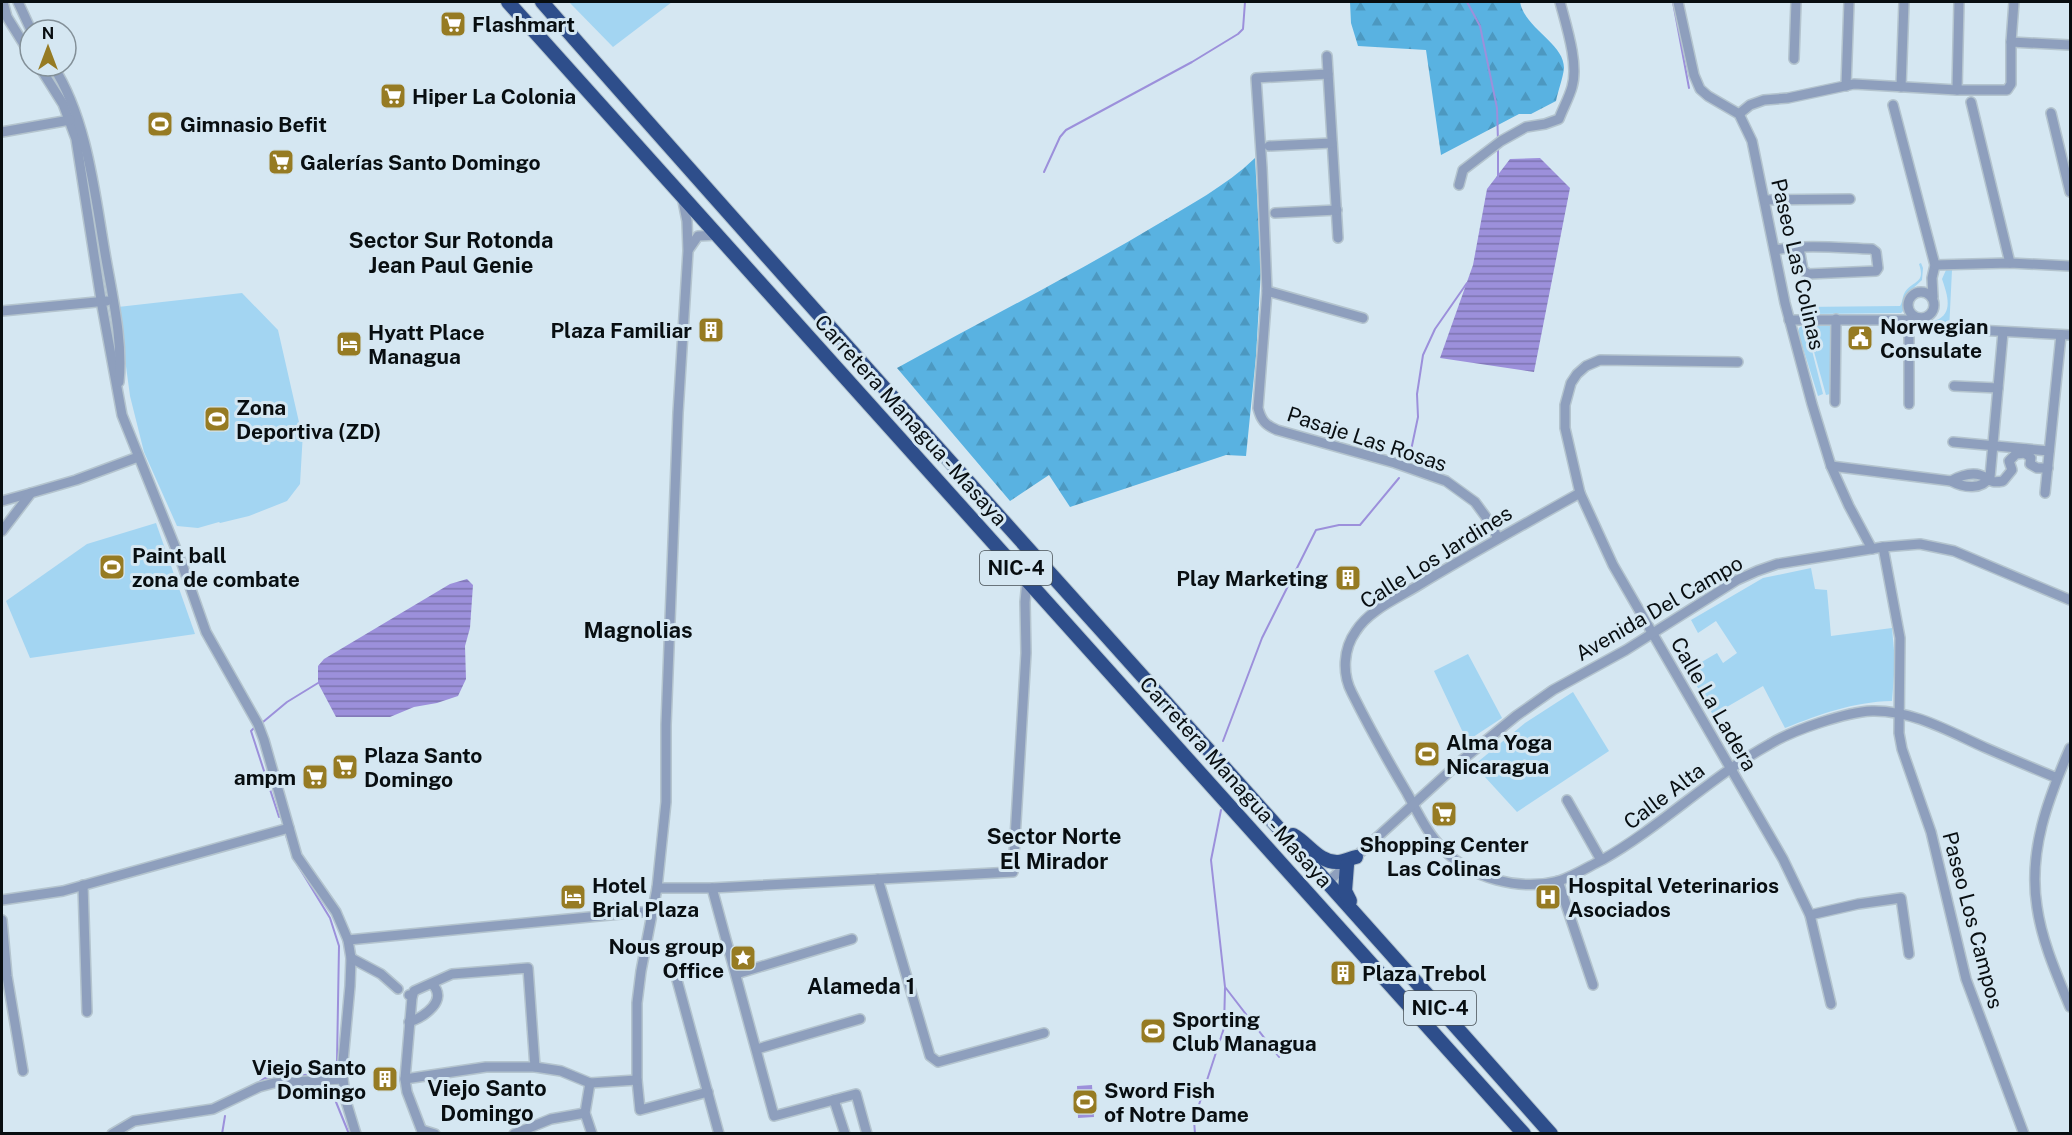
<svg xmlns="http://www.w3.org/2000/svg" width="2072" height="1135" viewBox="0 0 2072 1135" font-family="'Public Sans',sans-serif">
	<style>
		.green { fill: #a3d5f2 }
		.forest { fill: url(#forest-firs) }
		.water { fill: url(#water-rules) }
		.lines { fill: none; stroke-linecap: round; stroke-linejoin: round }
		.stream { stroke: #9c90db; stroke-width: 2 }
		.minor-casing { stroke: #b4c4ce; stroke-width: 12 }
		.highway-casing { stroke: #b4c4ce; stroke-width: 16 }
		.minor { stroke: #8e9fbd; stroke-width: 9 }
		.highway { stroke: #2e4e8b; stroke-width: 14 }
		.labels { text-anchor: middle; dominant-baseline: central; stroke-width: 6; stroke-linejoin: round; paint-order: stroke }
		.shield { fill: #d5e7f2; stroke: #464f54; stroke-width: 1.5 }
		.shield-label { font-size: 20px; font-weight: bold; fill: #080e11 }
		.poi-label { font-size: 21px; font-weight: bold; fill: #080e11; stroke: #d5e7f2; text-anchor: start }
		.street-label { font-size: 21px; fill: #080e11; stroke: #d5e7f2 }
		.neighbourhood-label { font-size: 22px; font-weight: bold; fill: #080e11; stroke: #d5e7f2 }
	</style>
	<defs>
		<pattern id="forest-firs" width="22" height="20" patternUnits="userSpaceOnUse" patternTransform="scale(1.5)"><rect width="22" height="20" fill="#59b2e1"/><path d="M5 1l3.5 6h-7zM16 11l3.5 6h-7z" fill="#4c98c0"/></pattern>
		<pattern id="water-rules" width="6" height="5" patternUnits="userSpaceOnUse" patternTransform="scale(1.5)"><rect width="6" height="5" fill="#9c90db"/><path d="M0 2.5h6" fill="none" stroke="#7d74b0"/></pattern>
	</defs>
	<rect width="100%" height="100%" fill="#d5e7f2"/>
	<g class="green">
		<path d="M 569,2 L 672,2 L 613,47 Z"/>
		<path d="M 1921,263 L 1923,268 L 1922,280 L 1906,295 L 1906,308 L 1901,313 L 1804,314 L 1801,307 L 1900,306 C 1903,301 1902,297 1905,292 C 1913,280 1926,284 1919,264 Z"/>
		<path d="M 1946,270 L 1952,270 L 1949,331 L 1920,331 L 1921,325 C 1927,322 1933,322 1939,319 C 1954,311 1946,291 1942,279 Z"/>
		<path d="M 242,293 L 278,330 L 301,431 L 303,432 L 300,484 L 287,501 L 249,516 L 220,523 L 219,522 L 198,528 L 177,526 L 144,452 L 130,396 L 118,307 Z"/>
		<path d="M 1805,323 L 1823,394 L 1818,396 L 1798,332 L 1799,328 Z"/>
		<path d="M 1814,323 L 1831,323 L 1830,394 L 1826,395 L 1808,330 L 1813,330 Z"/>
		<path d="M 156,523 L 195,634 L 30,658 L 6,601 L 87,544 Z"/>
		<path d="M 1811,568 L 1815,589 L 1827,590 L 1831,636 L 1892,628 L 1895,662 L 1892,701 C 1852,702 1821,714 1785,728 L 1763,686 L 1713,715 L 1688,670 L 1717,653 L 1723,663 L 1737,653 L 1716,621 L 1698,633 L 1691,620 L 1763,578 Z"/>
		<path d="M 1468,654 L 1502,718 L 1467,741 L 1434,671 Z"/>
		<path d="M 1573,692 L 1609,751 L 1517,812 L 1474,765 L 1525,723 Z"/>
	</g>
	<g class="forest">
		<path d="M 1350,2 L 1520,2 C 1525,29 1564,43 1564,68 C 1563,78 1558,91 1556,101 L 1531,114 L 1519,114 L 1441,155 L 1426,50 L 1358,46 L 1351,23 Z"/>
		<path d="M 1255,158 L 1261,269 L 1256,356 L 1246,456 L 1226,455 L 1070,507 L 1049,475 L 1010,501 L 897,368 C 982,321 1069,277 1153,227 C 1188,206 1226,186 1255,158 Z"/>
	</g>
	<g class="water">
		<path d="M 1540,158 L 1570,188 L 1534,372 L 1440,358 L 1473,265 L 1487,189 L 1510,159 Z"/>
		<path d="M 467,579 L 473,585 L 470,628 L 465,646 L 466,679 L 458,696 L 437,703 L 414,707 L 390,717 L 336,717 L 318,683 L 318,666 L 324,659 L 450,584 Z"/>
		<path d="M 1092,1085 L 1094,1117 L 1078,1118 L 1077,1086 Z"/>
	</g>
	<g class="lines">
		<g class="stream">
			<path d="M 1467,2 L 1480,26 L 1497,108 L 1498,141"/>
			<path d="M 1673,2 L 1689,88"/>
			<path d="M 1498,146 L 1498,177"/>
			<path d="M 1044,172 L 1060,137 L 1066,130 L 1192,62 L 1238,34 L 1243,29 L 1245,2"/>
			<path d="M 1410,455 L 1418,417 L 1417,394 L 1423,355 L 1435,329 L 1467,283"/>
			<path d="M 263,722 L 287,702 L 318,683"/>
			<path d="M 254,728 L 251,731 L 279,817"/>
			<path d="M 1223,741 L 1262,638 L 1316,530 L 1339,525 L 1360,525 L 1399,478"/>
			<path d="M 1221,810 L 1211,860 L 1225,987 L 1279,1057"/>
			<path d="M 285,832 L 293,857"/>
			<path d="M 256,1084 L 265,1078 L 330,1073 L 334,1070 L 337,1061 L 339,946 L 330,918 L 297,864"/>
			<path d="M 333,1086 L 336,1102 L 349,1134"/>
			<path d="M 222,1134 L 225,1116"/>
			<path d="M 1195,1134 L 1194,1120 L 1224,1028 L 1225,988"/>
		</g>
		<g class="minor-casing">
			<g id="minor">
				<path d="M 3,2 L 7,17 L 30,54"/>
				<path d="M 18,2 L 31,30"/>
				<path d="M 1678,2 L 1694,75 L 1700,89 L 1708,96 L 1739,114 L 1752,141 L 1785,303 L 1812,404 L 1831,466 L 1849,506 L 1872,549"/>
				<path d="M 2011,42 L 2070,45"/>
				<path d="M 1327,56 L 1338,238"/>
				<path d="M 1794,59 L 1796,2"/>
				<path d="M 39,66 L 63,104 L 76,139 L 102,306 L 122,415 L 182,564 L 206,632 L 258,724 L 264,740 L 297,856 L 336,912 L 348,940 L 351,958 L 350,986 L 343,1061 L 343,1079 L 346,1101 L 356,1134"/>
				<path d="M 53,66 C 88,120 95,197 106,259 C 113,299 123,342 119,382"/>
				<path d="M 1328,74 L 1256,78 L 1262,168 L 1267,291 L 1258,408 C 1261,420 1265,425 1277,430 L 1395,463 L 1446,481 L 1475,502 L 1486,517 L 1498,538"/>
				<path d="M 1846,86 L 1849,2"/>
				<path d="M 1901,87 L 1904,2"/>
				<path d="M 1957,90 L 1959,2"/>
				<path d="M 1971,102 L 2010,263"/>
				<path d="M 1893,105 L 1935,265 L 1932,278 L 1933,297"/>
				<path d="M 2051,113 L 2070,192"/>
				<path d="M 1739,114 L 1750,105 L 1764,100 L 1788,98 L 1854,84 L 1957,90 L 2007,90 L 2011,84 L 2011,42 L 2014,2"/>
				<path d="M 2,132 L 70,120"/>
				<path d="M 1269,146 L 1332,143"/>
				<path d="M 1459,185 L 1463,170 L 1501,141 L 1526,127 L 1545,124 L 1559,119 C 1563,108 1569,98 1572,87 C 1579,64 1566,25 1560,2"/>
				<path d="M 1765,200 L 1850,199"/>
				<path d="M 683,201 L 687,221 L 688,251 L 678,413 L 666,725 L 666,802 L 657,888 L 641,971 L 637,1003 L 637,1080 L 640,1110 L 708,1092"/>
				<path d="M 1275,213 L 1337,210"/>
				<path d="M 689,249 L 698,236 L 718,235"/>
				<path d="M 1775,250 C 1806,244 1840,248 1872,249 L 1876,252 L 1878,268 L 1876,271 L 1808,274 L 1803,270 L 1799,248"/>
				<path d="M 1935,265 L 2010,263 L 2070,266"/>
				<path d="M 1267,291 L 1363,318"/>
				<circle cx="1921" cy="305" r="13"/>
				<path d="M 2,311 L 107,301"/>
				<path d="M 1789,320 L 1909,320 L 1920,318"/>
				<path d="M 1909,320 L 1909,404"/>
				<path d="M 1957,329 L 2070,335"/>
				<path d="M 1738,362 L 1600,360 L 1586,366 L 1577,374 L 1571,383 L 1565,405 L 1565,428 L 1580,493 L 1613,565 L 1783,859 L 1810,915 L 1831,1004"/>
				<path d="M 1954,386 L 1998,388"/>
				<path d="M 1835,402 L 1836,319"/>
				<path d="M 1953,442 L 2049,451"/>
				<path d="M 2026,449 L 2025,453 L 2031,458 L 2030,464 L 2037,468 L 2048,468"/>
				<path d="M 1831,466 L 1951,481 C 1964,488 1982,490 1990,477 L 2003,332"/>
				<path d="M 1951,481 C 1960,476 1970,472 1980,475 C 1992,478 1987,484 2003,481 L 2012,470 L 2009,461 L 2016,454 L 2025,453"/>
				<path d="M 1580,493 C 1526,523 1472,553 1419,585 C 1398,598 1369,610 1356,631 C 1343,649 1342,674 1352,693 C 1369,727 1388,761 1407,793 C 1418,813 1427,833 1443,849 C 1472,879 1519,891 1559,881 C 1574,876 1588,867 1602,860 C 1662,826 1710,777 1770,744 C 1793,730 1846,712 1872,711 C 1913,710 1950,732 1986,748 C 2009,758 2033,768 2057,778"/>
				<path d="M 2045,493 L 2061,335"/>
				<path d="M 2,501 L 31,493"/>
				<path d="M 2,531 L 31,493 L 76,480 L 138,457"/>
				<path d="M 1883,547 L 1900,638 L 1899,733 L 1902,749 L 1931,832 L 1966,979 L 2024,1134"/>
				<path d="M 2070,748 C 2048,799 2028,851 2037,907 C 2042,942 2057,975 2070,1007"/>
				<path d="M 1567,800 L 1601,860"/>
				<path d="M 878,879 L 930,1056 L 938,1062 L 1044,1033"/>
				<path d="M 1558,881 L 1593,985"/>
				<path d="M 1328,882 L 1461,761 L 1516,716 L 1553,690 L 1626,650 L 1737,580 L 1757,571 L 1777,564 L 1883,547 L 1920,544 L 1954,551 L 2070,600"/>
				<path d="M 83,885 L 87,1012"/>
				<path d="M 657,888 L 712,888 L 774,1116 L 856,1094 L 867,1134"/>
				<path d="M 712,888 L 1013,872 L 1026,653 L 1025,602 L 1027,581"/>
				<path d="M 2,900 L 63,891 L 289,828"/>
				<path d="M 1810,915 L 1858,904 L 1901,898 L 1909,954"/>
				<path d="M 2,920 L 7,976 L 23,1071"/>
				<path d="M 348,940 L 652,911"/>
				<path d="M 351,958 L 381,974 L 398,989"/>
				<path d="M 736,974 L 852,939"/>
				<path d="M 677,980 L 719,1134"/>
				<path d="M 409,995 L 412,997 L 405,1079 L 407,1092 L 423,1134"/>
				<path d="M 412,997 L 414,991 L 452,974 L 528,968 L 535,1067"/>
				<path d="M 409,1022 C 424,1017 449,1000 432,984"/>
				<path d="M 757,1049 L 860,1019"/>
				<path d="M 405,1079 L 486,1067 L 535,1067 L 561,1071 L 590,1083 L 637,1080"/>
				<path d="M 590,1083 L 585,1113 L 592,1134"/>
				<path d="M 834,1100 L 845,1134"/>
				<path d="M 422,1130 L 435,1134"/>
				<path d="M 112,1134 L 134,1121 L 213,1109 L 259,1087 L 274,1083 L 343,1079"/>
				<path d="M 514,1134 L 551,1119 L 585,1113"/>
			</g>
		</g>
		<g class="highway-casing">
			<g id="highway">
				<path d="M 508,2 L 1524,1134"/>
				<path d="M 542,2 C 875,382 1216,755 1551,1134"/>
				<path d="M 1293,835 C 1308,843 1319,863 1338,862 C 1344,862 1351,858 1356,857"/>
				<path d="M 1347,865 L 1345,891 L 1350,901"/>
			</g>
		</g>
		<use href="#minor" class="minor"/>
		<use href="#highway" class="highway"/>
	</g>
	<defs>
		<g id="supermarket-square" transform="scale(1.35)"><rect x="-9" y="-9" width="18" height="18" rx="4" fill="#967b23" stroke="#d5e7f2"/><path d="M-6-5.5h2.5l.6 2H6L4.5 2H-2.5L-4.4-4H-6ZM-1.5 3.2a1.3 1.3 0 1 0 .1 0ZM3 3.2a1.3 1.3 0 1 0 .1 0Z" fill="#fff"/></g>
		<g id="stadium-square" transform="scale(1.35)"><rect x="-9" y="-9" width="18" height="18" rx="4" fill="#967b23" stroke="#d5e7f2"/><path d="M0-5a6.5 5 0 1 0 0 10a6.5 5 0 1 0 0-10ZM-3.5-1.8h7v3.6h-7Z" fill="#fff"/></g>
		<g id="building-square" transform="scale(1.35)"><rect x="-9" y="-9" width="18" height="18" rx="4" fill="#967b23" stroke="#d5e7f2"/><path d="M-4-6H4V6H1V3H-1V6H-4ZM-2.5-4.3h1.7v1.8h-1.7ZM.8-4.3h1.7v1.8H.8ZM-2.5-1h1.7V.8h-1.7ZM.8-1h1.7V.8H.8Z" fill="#fff"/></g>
		<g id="civic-square" transform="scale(1.35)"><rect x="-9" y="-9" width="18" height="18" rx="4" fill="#967b23" stroke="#d5e7f2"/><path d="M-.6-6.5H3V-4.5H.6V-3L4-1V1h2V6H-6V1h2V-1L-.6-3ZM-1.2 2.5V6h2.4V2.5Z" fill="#fff"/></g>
		<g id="hotel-square" transform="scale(1.35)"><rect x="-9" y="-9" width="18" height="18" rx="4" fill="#967b23" stroke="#d5e7f2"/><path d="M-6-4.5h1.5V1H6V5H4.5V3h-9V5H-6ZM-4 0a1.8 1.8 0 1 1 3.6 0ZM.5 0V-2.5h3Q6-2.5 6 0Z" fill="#fff"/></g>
		<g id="hospital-square" transform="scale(1.35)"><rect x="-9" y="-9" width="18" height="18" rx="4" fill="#967b23" stroke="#d5e7f2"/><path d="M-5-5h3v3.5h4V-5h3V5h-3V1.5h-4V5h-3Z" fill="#fff"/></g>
		<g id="sight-square" transform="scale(1.35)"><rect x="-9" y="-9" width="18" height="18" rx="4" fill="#967b23" stroke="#d5e7f2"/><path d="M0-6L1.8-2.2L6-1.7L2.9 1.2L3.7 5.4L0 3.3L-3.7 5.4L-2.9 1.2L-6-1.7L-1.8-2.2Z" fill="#fff"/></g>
	</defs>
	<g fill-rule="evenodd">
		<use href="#supermarket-square" x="453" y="24"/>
		<use href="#supermarket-square" x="393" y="96"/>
		<use href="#stadium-square" x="160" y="124"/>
		<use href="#supermarket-square" x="281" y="162"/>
		<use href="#building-square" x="711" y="330"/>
		<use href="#civic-square" x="1860" y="338"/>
		<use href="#hotel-square" x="349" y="344"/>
		<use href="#stadium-square" x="217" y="419"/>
		<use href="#stadium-square" x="112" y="567"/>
		<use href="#building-square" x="1348" y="578"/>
		<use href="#stadium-square" x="1427" y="754"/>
		<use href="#supermarket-square" x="345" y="767"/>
		<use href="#supermarket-square" x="315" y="777"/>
		<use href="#supermarket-square" x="1444" y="814"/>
		<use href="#hotel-square" x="573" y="897"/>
		<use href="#hospital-square" x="1548" y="897"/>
		<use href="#sight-square" x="743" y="958"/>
		<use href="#building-square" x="1343" y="973"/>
		<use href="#stadium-square" x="1153" y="1031"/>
		<use href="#building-square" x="385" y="1079"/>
		<use href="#stadium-square" x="1085" y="1102"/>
	</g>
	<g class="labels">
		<g class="shield">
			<rect x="980" y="551" width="72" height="34" rx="4.5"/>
			<rect x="1404" y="991" width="72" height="34" rx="4.5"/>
		</g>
		<g class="shield-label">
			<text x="1016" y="568">NIC-4</text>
			<text x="1440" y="1008">NIC-4</text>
		</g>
		<g class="poi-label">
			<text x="472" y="24">Flashmart</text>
			<text x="412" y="96">Hiper La Colonia</text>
			<text x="180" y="124">Gimnasio Befit</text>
			<text x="300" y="162">Galerías Santo Domingo</text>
			<text x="1880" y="326">Norwegian<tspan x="1880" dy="24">Consulate</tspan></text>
			<text x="692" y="330" text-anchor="end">Plaza Familiar</text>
			<text x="368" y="332">Hyatt Place<tspan x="368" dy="24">Managua</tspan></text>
			<text x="236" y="407">Zona<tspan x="236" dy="24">Deportiva (ZD)</tspan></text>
			<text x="132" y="555">Paint ball<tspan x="132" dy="24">zona de combate</tspan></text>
			<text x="1328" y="578" text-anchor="end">Play Marketing</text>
			<text x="1446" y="742">Alma Yoga<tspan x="1446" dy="24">Nicaragua</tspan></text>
			<text x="364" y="755">Plaza Santo<tspan x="364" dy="24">Domingo</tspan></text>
			<text x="296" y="777" text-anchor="end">ampm</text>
			<text x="1444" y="844" text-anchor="middle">Shopping Center<tspan x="1444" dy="24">Las Colinas</tspan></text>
			<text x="592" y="885">Hotel<tspan x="592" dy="24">Brial Plaza</tspan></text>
			<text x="1568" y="885">Hospital Veterinarios<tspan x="1568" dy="24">Asociados</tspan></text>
			<text x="724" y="946" text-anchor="end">Nous group<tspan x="724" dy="24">Office</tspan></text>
			<text x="1362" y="973">Plaza Trebol</text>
			<text x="1172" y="1019">Sporting<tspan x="1172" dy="24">Club Managua</tspan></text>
			<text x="366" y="1067" text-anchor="end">Viejo Santo<tspan x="366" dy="24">Domingo</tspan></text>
			<text x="1104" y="1090">Sword Fish<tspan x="1104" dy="24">of Notre Dame</tspan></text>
		</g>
		<g class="street-label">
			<text transform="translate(1798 264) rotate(77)">Paseo Las Colinas</text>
			<text transform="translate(911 420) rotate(48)">Carretera Managua - Masaya</text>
			<text transform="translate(1367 439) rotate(18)">Pasaje Las Rosas</text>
			<text transform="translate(1436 557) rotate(-32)">Calle Los Jardines</text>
			<text transform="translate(1659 608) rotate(-30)">Avenida Del Campo</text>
			<text transform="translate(1714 704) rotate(60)">Calle La Ladera</text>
			<text transform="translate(1236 782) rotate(48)">Carretera Managua - Masaya</text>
			<text transform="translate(1664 796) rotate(-37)">Calle Alta</text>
			<text transform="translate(1973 920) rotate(75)">Paseo Los Campos</text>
		</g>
		<g class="neighbourhood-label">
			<text x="451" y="240">Sector Sur Rotonda<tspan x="451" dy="25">Jean Paul Genie</tspan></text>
			<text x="638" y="630">Magnolias</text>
			<text x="1054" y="836">Sector Norte<tspan x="1054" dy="25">El Mirador</tspan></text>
			<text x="861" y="986">Alameda 1</text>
			<text x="487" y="1088">Viejo Santo<tspan x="487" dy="25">Domingo</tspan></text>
		</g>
	</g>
	<rect width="2072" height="1135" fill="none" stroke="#080e11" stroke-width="6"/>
	<g transform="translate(48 48)"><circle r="28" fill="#d5e7f2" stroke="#839098" stroke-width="1.5"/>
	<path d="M0-4.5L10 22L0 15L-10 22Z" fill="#967b23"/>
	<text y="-9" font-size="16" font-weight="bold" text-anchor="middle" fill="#080e11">N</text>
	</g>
</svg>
